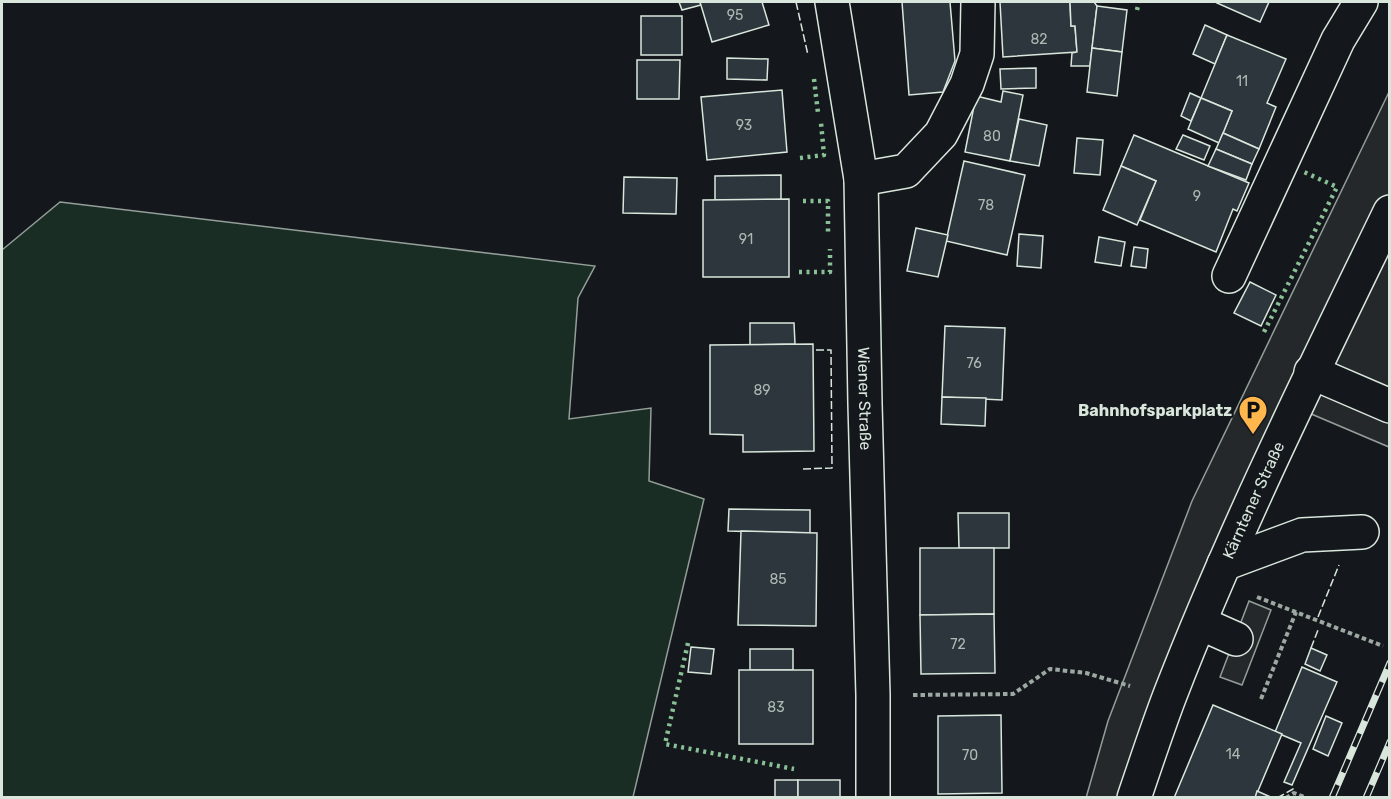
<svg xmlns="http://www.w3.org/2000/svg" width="1391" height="799" viewBox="0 0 1391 799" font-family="Rubik,sans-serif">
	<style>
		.green { fill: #1a2d24; stroke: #939e99; stroke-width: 1.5 }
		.parking { fill: #24282b; stroke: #939e99; stroke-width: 1.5 }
		.building { fill: #2c363c; stroke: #d8e6dc; stroke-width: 1.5 }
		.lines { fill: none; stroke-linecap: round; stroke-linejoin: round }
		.minor-casing { stroke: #d8e6dc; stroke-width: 36 }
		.path { stroke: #9da8a2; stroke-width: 4; stroke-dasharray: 4.5 3; stroke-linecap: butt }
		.minor { stroke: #14181c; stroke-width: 33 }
		.rail-casing { stroke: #d8e6dc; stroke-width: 7 }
		.rail { stroke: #14181c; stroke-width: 4.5; stroke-dasharray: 14; stroke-linecap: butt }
		.hedge { stroke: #8ac095; stroke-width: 4.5; stroke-dasharray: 3 4.5; stroke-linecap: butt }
		.fence { stroke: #d8e6dc; stroke-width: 1.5; stroke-dasharray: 8 3; stroke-linecap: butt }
		.labels { text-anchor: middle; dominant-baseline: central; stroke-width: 4.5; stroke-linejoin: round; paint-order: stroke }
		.number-label { font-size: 14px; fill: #adbab4 }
		.street-label { font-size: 16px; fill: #d8e6dc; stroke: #14181c }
		.poi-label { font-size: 16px; font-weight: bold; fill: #d8e6dc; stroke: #14181c; text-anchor: end }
	</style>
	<rect width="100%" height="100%" fill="#14181c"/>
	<path class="green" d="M 60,202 L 595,266 L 578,298 L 569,419 L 651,408 L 649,481 L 704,499 L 633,797 L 2,797 L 2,250 Z"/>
	<g class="parking">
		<path d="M 1389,92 L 1389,210 L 1134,797 L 1086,798 L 1108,721 L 1192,501 Z"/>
		<path d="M 1389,247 L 1389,447 L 1309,413 Z"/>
		<path d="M 1249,601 L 1271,610 L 1242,685 L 1220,677 Z"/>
	</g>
	<g class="building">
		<path d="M 679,2 L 700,2 L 701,5 L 682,10 Z"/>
		<path d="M 700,2 L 762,2 L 769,25 L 712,42 Z"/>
		<path d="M 902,2 L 950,2 L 955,61 L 943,92 L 909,95 Z"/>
		<path d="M 1000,2 L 1070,2 L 1071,26 L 1075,26 L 1077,52 L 1003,57 Z"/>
		<path d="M 1070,2 L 1094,2 L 1097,6 L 1090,66 L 1071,66 L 1072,53 L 1077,52 L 1075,26 L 1071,26 Z"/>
		<path d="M 1218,2 L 1269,2 L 1260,22 L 1217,3 Z"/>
		<path d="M 1097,6 L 1127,10 L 1122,52 L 1092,48 Z"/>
		<rect x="641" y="16" width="41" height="39"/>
		<path d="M 1205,25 L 1227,35 L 1215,64 L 1193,54 Z"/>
		<path d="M 1227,35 L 1286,59 L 1267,103 L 1276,107 L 1259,149 L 1223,133 L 1232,111 L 1201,98 Z"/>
		<path d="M 1092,48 L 1122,52 L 1117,96 L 1087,92 Z"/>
		<path d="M 727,58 L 768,59 L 767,80 L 727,79 Z"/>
		<path d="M 637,60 L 680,60 L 679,99 L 637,99 Z"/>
		<path d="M 1036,68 L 1036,88 L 1001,89 L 1000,69 Z"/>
		<path d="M 782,90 L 787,152 L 707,160 L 701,97 Z"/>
		<path d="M 1003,91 L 1023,95 L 1010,161 L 965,152 L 976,96 L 1001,102 Z"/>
		<path d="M 1190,93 L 1201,98 L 1191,121 L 1181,116 Z"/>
		<path d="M 1201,98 L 1232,111 L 1219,143 L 1188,129 Z"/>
		<path d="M 1019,119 L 1047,125 L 1039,166 L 1010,161 Z"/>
		<path d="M 1223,133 L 1259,149 L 1252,164 L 1216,149 Z"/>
		<path d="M 1134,135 L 1249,183 L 1237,211 L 1233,209 L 1216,252 L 1140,220 L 1156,181 L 1121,166 Z"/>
		<path d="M 1183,135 L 1210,146 L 1204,160 L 1176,149 Z"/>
		<path d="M 1077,138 L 1103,140 L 1100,175 L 1074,173 Z"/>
		<path d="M 1216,149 L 1252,164 L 1246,180 L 1208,166 Z"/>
		<path d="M 964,161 L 1025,175 L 1007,255 L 946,241 Z"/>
		<path d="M 1121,166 L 1156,181 L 1137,225 L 1103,210 Z"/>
		<path d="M 781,175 L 781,200 L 715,200 L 715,176 Z"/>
		<path d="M 624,177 L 677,178 L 676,214 L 623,213 Z"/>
		<path d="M 789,199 L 789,277 L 703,277 L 703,200 Z"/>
		<path d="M 916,228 L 948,235 L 938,277 L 907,271 Z"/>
		<path d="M 1019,234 L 1043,236 L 1041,268 L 1017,266 Z"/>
		<path d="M 1099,237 L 1125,242 L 1121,266 L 1095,262 Z"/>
		<path d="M 1134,247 L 1148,249 L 1146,268 L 1131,266 Z"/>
		<path d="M 1250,282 L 1276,295 L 1261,326 L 1234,313 Z"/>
		<path d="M 750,323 L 794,323 L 795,344 L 750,345 Z"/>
		<path d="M 945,326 L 1005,328 L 1002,400 L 942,397 Z"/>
		<path d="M 813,344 L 814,451 L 743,452 L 743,435 L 710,434 L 710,345 Z"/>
		<path d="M 942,397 L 986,398 L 985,426 L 941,424 Z"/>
		<path d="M 729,509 L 810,510 L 810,533 L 728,531 Z"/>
		<path d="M 958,513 L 1009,513 L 1009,548 L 959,548 Z"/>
		<path d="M 741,531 L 817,533 L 816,626 L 738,625 Z"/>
		<path d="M 920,548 L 994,548 L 994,614 L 920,615 Z"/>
		<path d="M 994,614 L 995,673 L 921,674 L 920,615 Z"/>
		<path d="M 691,647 L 714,649 L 711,674 L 688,672 Z"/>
		<path d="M 1311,648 L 1327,655 L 1320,671 L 1305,664 Z"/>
		<rect x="750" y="649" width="43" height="21"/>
		<path d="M 1302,667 L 1337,682 L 1292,785 L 1284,782 L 1301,743 L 1275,732 Z"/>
		<rect x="739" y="670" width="74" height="74"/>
		<path d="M 1213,705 L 1282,734 L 1255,798 L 1174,798 Z"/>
		<path d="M 1001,715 L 1002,793 L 938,794 L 938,716 Z"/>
		<path d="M 1326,716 L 1342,723 L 1328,756 L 1313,749 Z"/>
		<rect x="775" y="780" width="23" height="18"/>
		<rect x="798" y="780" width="42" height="18"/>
		<path d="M 1257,791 L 1273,798 L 1255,798 Z"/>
	</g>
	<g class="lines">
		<g class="minor-casing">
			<g id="minor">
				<path id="s1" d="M 832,2 L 861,179 L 865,404 L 873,695 L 873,798"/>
				<path d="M 861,179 L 906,171 L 941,134 L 967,84 L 977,54 L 978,2"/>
				<path d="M 1229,276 L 1338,40 L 1361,2"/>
				<path d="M 1311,372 L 1390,406"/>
				<path d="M 1224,564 L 1302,535 L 1362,532"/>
				<path d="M 1200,623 L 1236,639"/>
				<path id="s2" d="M 1134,798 C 1146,763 1157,729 1170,695 C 1234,530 1313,371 1390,212"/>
			</g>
		</g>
		<g class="path">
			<path d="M 1257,597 L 1383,646"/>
			<path d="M 913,695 L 1013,694 L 1050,669 L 1086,673 L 1130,686"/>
			<path d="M 1261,699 L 1296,612"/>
			<path d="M 1286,798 L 1294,793 L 1307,798"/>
		</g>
		<use href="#minor" class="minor"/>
		<g class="rail-casing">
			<g id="rail">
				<path d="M 1332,798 L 1390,663"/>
				<path d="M 1366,798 L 1390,742"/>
			</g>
		</g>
		<use href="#rail" class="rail"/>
		<g class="hedge">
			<path d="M 1137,10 L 1139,2"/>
			<path d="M 814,79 L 818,113"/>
			<path d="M 800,158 L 824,155 L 821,123"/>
			<path d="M 803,201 L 828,201 L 828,232"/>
			<path d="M 799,272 L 830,272 L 830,249"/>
			<path d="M 1264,332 L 1337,187 L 1304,172"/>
			<path d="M 688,643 L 665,744 L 794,769"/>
		</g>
		<g class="fence">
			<path d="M 796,2 L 808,55"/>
			<path d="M 803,469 L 832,468 L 831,350 L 815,350"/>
			<path d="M 1318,617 L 1339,565"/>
			<path d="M 1311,648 L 1318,630"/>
			<path d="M 1277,798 L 1293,789 L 1296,790"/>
		</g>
	</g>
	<defs>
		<g id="parking-pin" transform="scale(1.5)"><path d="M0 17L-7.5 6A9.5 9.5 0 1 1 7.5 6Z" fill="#ffb74d" stroke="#14181c"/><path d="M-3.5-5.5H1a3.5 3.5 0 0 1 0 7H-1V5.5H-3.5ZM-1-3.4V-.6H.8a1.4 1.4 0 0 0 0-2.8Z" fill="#111"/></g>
	</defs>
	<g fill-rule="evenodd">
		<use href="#parking-pin" x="1253" y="410"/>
	</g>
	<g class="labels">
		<g class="number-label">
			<text x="735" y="15">95</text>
			<text x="1039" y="39">82</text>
			<text x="1242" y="81">11</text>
			<text x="744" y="125">93</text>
			<text x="992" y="136">80</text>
			<text x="1197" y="196">9</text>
			<text x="986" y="205">78</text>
			<text x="746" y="239">91</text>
			<text x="974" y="363">76</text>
			<text x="762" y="390">89</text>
			<text x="778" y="579">85</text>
			<text x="958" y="644">72</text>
			<text x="776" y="707">83</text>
			<text x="1233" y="754">14</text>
			<text x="970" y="755">70</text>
		</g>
		<g class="street-label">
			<text stroke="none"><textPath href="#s1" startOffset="399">Wiener Straße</textPath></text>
			<text stroke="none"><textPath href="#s2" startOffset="321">Kärntener Straße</textPath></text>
		</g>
		<g class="poi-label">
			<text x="1232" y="410">Bahnhofsparkplatz</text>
		</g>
	</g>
	<rect width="1391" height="799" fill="none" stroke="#d8e6dc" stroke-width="6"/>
</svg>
